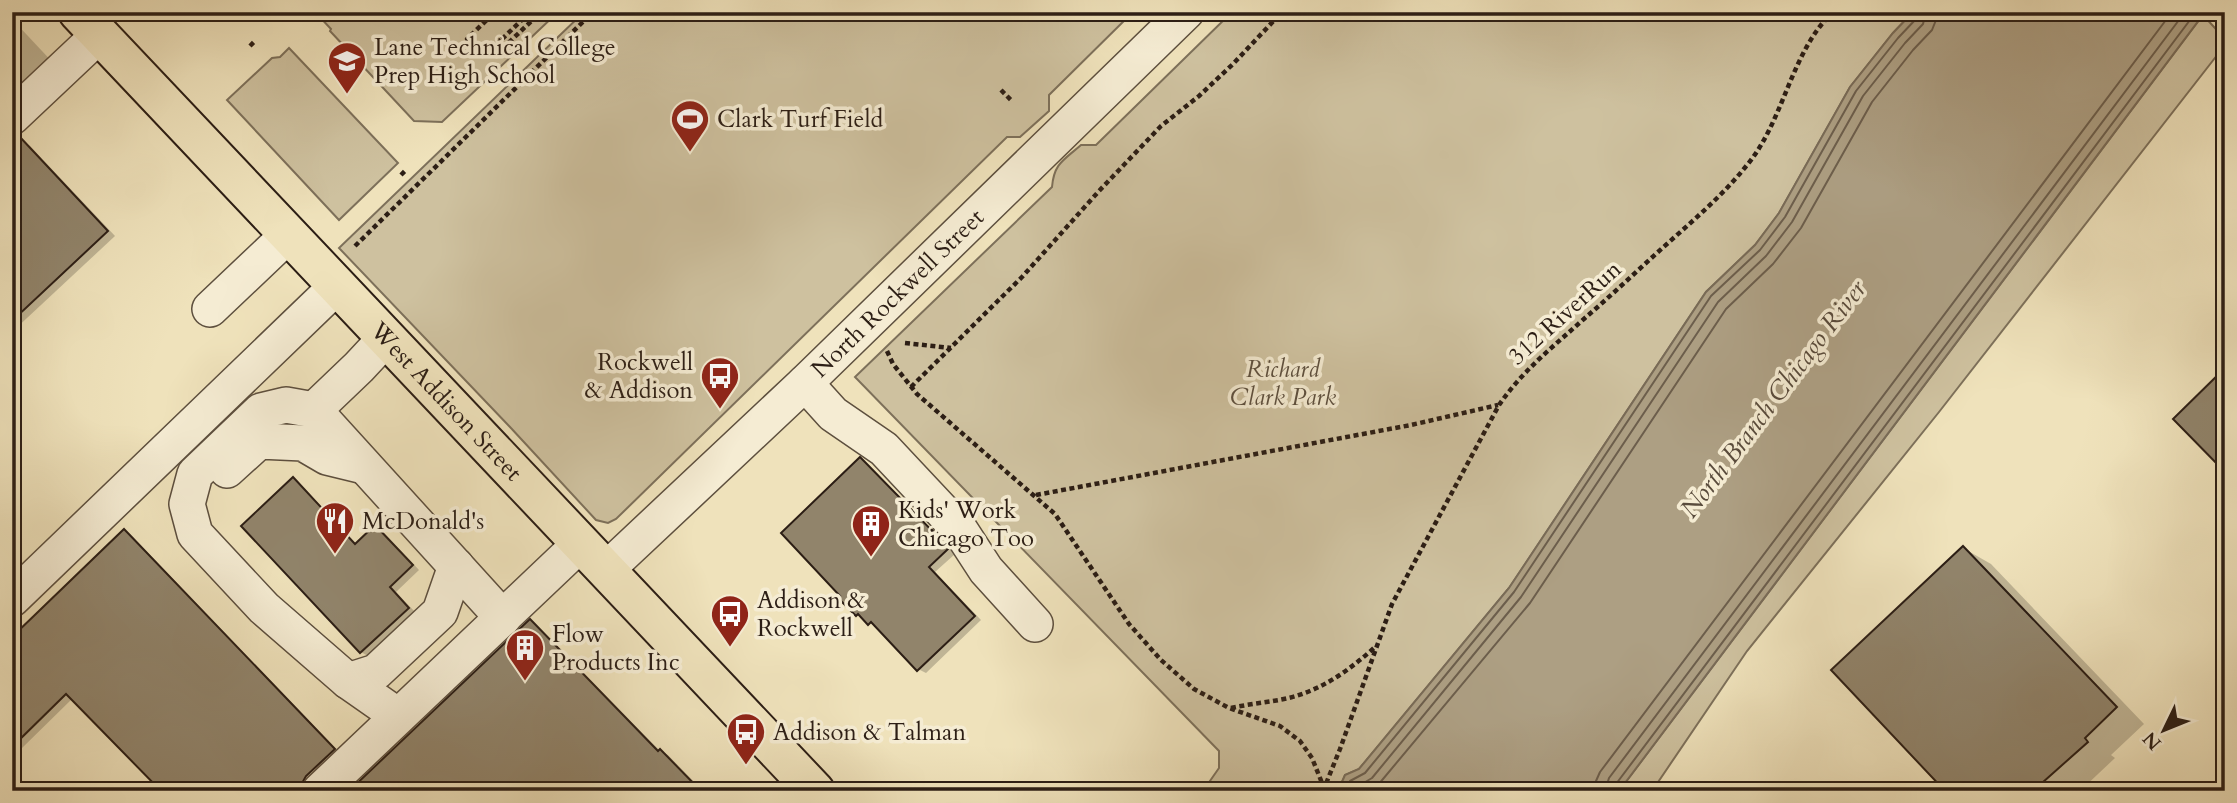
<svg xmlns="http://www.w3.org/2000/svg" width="2237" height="803" viewBox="0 0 2237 803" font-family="Cardo,serif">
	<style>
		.green { fill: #cec19f; stroke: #7d705a; stroke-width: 2 }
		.water { fill: #ad9f83; stroke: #796b57; stroke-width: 2 }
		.shadow { fill: #0003 }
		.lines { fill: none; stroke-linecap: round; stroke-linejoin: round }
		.shore { stroke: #6c5e4c; stroke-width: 2 }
		.building { fill: #91846b; stroke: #2c1e15; stroke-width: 2 }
		.minor-casing { stroke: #5d4f3e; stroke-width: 38 }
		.major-casing { stroke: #2c1e15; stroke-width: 42 }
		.path { stroke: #2c1e15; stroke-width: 4.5; stroke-dasharray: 5 3.5; stroke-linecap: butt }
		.minor { stroke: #f5ecd3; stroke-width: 35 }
		.major { stroke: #efe2bb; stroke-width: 38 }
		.labels { text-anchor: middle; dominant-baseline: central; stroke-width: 7; stroke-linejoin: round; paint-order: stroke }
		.poi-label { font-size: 24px; fill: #2c1e15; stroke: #f5ecd3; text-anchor: start }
		.street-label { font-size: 24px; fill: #2c1e15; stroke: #f5ecd3 }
		.park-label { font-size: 24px; font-style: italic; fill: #5d4f3e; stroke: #f5ecd3 }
		.water-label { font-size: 26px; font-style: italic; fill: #594b3c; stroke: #f5ecd3 }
	</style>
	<rect width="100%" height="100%" fill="#efe2bb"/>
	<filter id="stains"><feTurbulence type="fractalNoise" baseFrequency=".00286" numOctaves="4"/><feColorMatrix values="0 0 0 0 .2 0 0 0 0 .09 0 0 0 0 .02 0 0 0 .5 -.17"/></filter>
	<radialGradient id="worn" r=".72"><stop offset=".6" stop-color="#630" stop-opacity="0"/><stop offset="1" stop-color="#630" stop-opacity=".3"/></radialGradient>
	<g class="green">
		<path d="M 558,12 L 442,122 L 414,121 L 330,31 L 331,29 L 316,13 Z"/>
		<path d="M 584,12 L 1133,12 L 1049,95 L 1049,111 L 1020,137 L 1007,137 L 616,519 L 608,523 L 596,520 L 510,427 L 339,248 Z"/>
		<path d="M 1232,12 L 1913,12 L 1893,33 L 1850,87 L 1779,213 L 1755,245 L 1706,292 L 1509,588 L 1359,769 L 1345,775 L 1338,791 L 1203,791 L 1219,768 L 1219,751 L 855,377 L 1052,187 C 1054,163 1064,160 1081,145 L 1096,145 Z"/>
		<path d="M 2203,15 L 2225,39 L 2225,45 L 1939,412 L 1747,651 L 1652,791 L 1619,791 Z"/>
		<path d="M 289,48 L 398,163 L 339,220 L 227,100 L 272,58 L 280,57 Z"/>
	</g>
	<path class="water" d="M 1913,12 L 2205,12 L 1619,791 L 1338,791 L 1345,775 L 1359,769 L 1509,588 L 1706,292 L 1755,245 L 1779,213 L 1850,87 L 1893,33 Z"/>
	<g class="shadow">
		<path d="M 12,19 L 57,67 L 12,110 Z"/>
		<path d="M 23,142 L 30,146 L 115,236 L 12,332 L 12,152 Z"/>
		<path d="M 861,459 L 868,464 L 953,551 L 955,554 L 935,572 L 981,620 L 926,673 L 918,669 L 877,626 L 869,623 Z"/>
		<path d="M 293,480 L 300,484 L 357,545 L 376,527 L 383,532 L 419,570 L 396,592 L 415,612 L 368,656 L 361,652 Z"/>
		<path d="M 124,531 L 131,535 L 341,754 L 304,791 L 164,791 L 73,698 L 20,750 L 12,745 Z"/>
		<path d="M 1963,548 L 1991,564 L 2144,724 L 2111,755 L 2115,758 L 2080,791 L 1948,791 Z"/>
		<path d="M 530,621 L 537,626 L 660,751 L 668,755 L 703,791 L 352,791 Z"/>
	</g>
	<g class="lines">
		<g class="shore">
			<path d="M 1345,791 L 1350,781 L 1365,773 L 1514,592 L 1711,296 L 1760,250 L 1785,217 L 1856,91 L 1898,38 L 1916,19 L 1917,12"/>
			<path d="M 1355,791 L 1357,787 L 1372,778 L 1521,597 L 1718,302 L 1766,256 L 1792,222 L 1863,96 L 1905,43 L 1923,24 L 1926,12"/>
			<path d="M 1373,791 L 1530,603 L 1726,309 L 1773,264 L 1801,228 L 1872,102 L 1913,50 L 1932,30 L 1936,20 L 1937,12"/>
			<path d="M 1595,791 L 1596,781 L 1600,772 L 2172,12"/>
			<path d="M 1605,791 L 1609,778 L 2185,12"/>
			<path d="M 1614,791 L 1616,784 L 2196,12"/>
		</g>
	</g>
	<g class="building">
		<path d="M 19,136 L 108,231 L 12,321 L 12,137 Z"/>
		<path d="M 2225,368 L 2225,472 L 2173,419 Z"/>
		<path d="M 860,457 L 946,545 L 948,549 L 929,567 L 975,616 L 917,671 L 871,622 L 868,625 L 858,614 L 856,616 L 838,598 L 840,596 L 781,533 Z"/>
		<path d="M 293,477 L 355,544 L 375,525 L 413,565 L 390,587 L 409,608 L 360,653 L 241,526 Z"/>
		<path d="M 124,529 L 335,749 L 306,776 L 301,785 L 300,791 L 161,791 L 66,694 L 12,747 L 12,637 Z"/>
		<path d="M 1963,546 L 2117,707 L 2085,738 L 2088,742 L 2033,791 L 1945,791 L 1831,670 Z"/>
		<path d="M 530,619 L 658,751 L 660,749 L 701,791 L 349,791 Z"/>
	</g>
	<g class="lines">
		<g class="minor-casing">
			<g id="minor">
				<path d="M 12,117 L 99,35"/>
				<path d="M 210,309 L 288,235"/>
				<path d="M 805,383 L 833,414 L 884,449 L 960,530 L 986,570 L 1035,624"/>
				<path d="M 314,410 L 359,367 L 386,338"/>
				<path d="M 227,470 L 259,441 L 303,443 L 327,457 L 364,466"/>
				<path id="s1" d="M 606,570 L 805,383 L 1186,12"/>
				<path d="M 12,599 L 337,286"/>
				<path d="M 348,681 L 376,672 L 440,612 L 456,566"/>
				<path d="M 398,716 L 348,681 L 264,608 L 195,534 L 187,504 L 195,474 L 261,411 L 286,405 L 314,410 L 503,618"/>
				<path d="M 320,791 L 580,544"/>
			</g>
		</g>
		<g class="major-casing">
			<g id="major">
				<path id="s2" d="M 78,12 L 815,791"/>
			</g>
		</g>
		<g class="path">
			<path d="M 530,12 L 498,43 L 503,48 L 541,12"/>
			<path d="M 469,42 L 467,39 L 495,12"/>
			<path d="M 250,46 L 256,40"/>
			<path d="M 1001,90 L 1011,100"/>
			<path d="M 401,175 L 405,171"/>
			<path d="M 355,246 L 593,12"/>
			<path d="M 905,343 L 951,348"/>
			<path d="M 887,351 L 893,364 L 917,394 L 1055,514 L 1129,624 L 1161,660 L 1194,689 L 1229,708 L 1280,726 L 1300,741 L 1312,758 L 1324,788"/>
			<path d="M 911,387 L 1022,277 L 1099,191 L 1161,126 L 1199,96 L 1233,64 L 1282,12"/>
			<path d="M 1036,495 L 1411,425 L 1498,405"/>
			<path d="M 1231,708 C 1253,703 1276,702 1296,696 C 1326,687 1352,668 1375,647"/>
			<path d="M 1323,791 L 1340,749 L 1392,604 L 1499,405 C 1523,370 1554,346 1585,318 C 1613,294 1640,268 1668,243 C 1696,218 1724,194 1747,165 C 1784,121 1791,51 1833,12"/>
		</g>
		<use href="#minor" class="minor"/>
		<use href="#major" class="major"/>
	</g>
	<defs>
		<g id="school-pin" transform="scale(2.0125)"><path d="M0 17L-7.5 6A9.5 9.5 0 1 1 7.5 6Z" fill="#8f2418" stroke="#f5ecd3"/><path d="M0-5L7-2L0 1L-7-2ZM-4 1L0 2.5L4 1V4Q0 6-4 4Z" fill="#fff"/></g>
		<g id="stadium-pin" transform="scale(2.0125)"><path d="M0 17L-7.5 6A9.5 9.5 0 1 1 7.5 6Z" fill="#8f2418" stroke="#f5ecd3"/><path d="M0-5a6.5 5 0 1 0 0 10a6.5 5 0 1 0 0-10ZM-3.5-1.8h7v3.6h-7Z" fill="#fff"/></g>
		<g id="bus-pin" transform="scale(2.0125)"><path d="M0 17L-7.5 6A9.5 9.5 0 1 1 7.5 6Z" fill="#8f2418" stroke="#f5ecd3"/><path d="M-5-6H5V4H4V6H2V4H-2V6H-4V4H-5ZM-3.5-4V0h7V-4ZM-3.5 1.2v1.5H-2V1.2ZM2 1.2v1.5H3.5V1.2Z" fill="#fff"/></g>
		<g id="restaurant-pin" transform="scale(2.0125)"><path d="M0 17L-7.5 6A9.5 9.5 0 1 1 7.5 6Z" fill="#8f2418" stroke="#f5ecd3"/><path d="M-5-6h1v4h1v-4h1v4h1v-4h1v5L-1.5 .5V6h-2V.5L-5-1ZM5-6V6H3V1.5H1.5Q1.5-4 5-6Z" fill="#fff"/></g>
		<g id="building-pin" transform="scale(2.0125)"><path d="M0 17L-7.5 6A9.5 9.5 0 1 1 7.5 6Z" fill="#8f2418" stroke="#f5ecd3"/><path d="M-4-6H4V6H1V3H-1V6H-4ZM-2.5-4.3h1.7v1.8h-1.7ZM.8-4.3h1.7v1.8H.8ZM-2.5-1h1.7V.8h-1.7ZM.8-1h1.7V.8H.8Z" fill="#fff"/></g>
	</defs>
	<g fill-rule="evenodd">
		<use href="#school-pin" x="347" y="61"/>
		<use href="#stadium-pin" x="690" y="119"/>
		<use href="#bus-pin" x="720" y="376"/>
		<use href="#restaurant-pin" x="335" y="521"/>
		<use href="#building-pin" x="871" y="524"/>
		<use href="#bus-pin" x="730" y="614"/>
		<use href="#building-pin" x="525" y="648"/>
		<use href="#bus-pin" x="746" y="732"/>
	</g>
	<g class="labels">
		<g class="poi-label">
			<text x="374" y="47">Lane Technical College<tspan x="374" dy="28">Prep High School</tspan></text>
			<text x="717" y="119">Clark Turf Field</text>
			<text x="693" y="362" text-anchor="end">Rockwell<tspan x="693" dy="28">&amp; Addison</tspan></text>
			<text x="898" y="510">Kids' Work<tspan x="898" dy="28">Chicago Too</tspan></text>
			<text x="362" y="521">McDonald's</text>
			<text x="757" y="600">Addison &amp;<tspan x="757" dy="28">Rockwell</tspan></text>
			<text x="552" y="634">Flow<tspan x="552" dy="28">Products Inc</tspan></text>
			<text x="773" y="732">Addison &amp; Talman</text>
		</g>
		<g class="street-label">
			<text stroke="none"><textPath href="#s1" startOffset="402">North Rockwell Street</textPath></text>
			<text transform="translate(1565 313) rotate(-42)">312 RiverRun</text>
			<text stroke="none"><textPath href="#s2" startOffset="536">West Addison Street</textPath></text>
		</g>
		<g class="park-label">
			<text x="1283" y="369">Richard<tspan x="1283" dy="28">Clark Park</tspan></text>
		</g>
		<g class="water-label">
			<text transform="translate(1773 399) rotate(-53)">North Branch Chicago River</text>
		</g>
	</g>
	<rect width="2237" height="803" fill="none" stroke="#efe2bb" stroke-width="42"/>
	<rect x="14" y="14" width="2209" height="775" fill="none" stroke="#2c1e15" stroke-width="3.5"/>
	<rect x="21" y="21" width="2195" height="761" fill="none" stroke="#2c1e15" stroke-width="2"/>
	<g transform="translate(2164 730) rotate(227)" stroke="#f5ecd3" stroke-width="5" paint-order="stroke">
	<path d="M0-5L12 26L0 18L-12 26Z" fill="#2c1e15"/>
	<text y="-10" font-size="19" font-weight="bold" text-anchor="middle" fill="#2c1e15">N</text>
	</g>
	<rect width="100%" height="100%" filter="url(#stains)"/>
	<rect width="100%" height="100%" fill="url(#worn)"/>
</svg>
